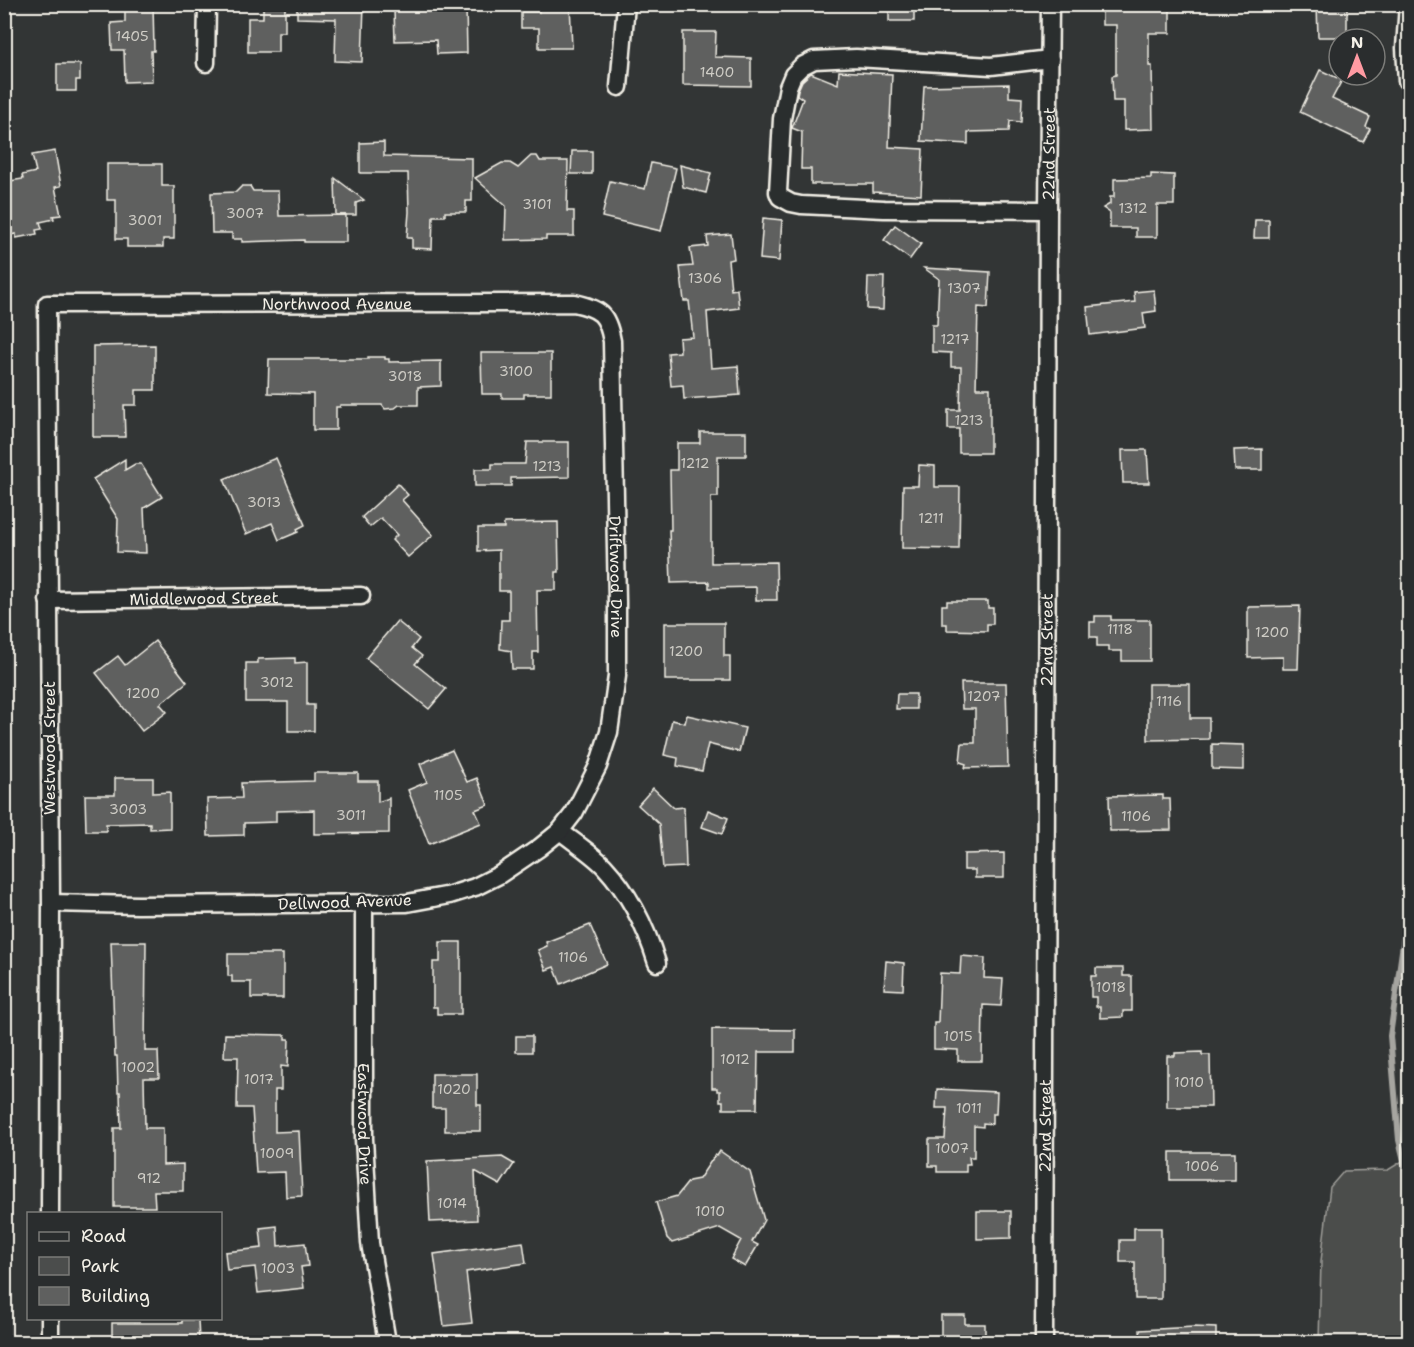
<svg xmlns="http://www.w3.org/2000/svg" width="1414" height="1347" viewBox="0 0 1414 1347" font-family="'Shantell Sans',sans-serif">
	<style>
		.green { fill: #4b4d4c; stroke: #a09f9a; stroke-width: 1.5 }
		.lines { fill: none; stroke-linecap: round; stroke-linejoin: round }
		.stream { stroke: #a6a5a0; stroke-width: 6 }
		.building { fill: #5f605f; stroke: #f4f1e8; stroke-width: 1.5 }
		.street-casing { stroke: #f4f1e8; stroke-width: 21 }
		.street { stroke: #2a2d2e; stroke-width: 16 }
		.labels { text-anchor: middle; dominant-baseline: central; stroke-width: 4.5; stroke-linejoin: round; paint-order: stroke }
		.number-label { font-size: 14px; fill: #cfcdc6 }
		.street-label { font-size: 16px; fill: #f4f1e8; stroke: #2a2d2e }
	</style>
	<rect width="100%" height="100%" fill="#323535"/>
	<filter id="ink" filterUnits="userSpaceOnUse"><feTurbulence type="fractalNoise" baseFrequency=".0167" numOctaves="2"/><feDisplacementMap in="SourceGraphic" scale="12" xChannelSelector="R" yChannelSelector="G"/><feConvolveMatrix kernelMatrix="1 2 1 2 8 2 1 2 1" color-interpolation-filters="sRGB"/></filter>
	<g filter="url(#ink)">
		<path class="green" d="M 1409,1157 L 1409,1342 L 1319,1342 L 1321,1261 L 1330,1187 L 1344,1171 L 1388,1170 Z"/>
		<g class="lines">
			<path class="stream" d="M 1410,912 L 1404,937 L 1390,1036 L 1399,1140 L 1410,1185"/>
		</g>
		<g class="building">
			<path d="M 125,4 L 153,4 L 154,51 L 151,51 L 152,81 L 125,82 L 124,50 L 112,50 L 111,23 L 125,22 Z"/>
			<path d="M 263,4 L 285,4 L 285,32 L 278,32 L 278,52 L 248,52 L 248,18 L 263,18 Z"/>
			<path d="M 297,4 L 364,4 L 362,62 L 335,61 L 336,19 L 297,18 Z"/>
			<path d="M 539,4 L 570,4 L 572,48 L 539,48 L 539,28 L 521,28 L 521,12 L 539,12 Z"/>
			<rect x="889" y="4" width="25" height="17"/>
			<path d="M 1102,4 L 1149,4 L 1149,9 L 1170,8 L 1170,33 L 1149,33 L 1149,66 L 1152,66 L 1153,129 L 1124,130 L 1124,101 L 1113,101 L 1112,76 L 1116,75 L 1116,25 L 1102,25 Z"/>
			<path d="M 1317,5 L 1347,5 L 1347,37 L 1318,37 Z"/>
			<path d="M 466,7 L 467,53 L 437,54 L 436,40 L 395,41 L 394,9 Z"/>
			<path d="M 683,32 L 716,32 L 715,57 L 751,58 L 751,86 L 683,85 Z"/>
			<path d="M 57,64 L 80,64 L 80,80 L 76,80 L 76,91 L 57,91 Z"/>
			<path d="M 1320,70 L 1342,80 L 1332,99 L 1370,117 L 1366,127 L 1370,129 L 1363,142 L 1300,112 Z"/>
			<path d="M 839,71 L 892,74 L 889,147 L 923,149 L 921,195 L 873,192 L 873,184 L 811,184 L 811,169 L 801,169 L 802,132 L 792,128 L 803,99 L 797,95 L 798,90 L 802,81 L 811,73 L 838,84 Z"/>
			<path d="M 1009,84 L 1009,97 L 1022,98 L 1021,122 L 1010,121 L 1009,131 L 968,132 L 968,144 L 921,141 L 924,86 Z"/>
			<path d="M 384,142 L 384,156 L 472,158 L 472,201 L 466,201 L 466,212 L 445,212 L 445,216 L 433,216 L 432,249 L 412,248 L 412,238 L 407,238 L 409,212 L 408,173 L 360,173 L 360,143 Z"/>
			<path d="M 55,151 L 61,186 L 55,187 L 61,215 L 53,216 L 54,219 L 40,222 L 42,229 L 36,230 L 37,234 L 16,238 L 16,234 L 10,235 L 8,228 L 4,229 L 4,182 L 23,179 L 22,175 L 36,172 L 32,155 Z"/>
			<path d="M 572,151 L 592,151 L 592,174 L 571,174 Z"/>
			<path d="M 531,156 L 537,156 L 540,161 L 568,161 L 567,211 L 574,211 L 574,236 L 546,236 L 546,239 L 505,240 L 506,206 L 475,178 L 502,163 L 510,163 L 518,168 Z"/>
			<path d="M 651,163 L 676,168 L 661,231 L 602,217 L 610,181 L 645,189 Z"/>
			<path d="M 107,164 L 162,164 L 162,186 L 174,186 L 174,239 L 163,239 L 163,247 L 127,247 L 127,239 L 116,239 L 116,200 L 107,200 Z"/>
			<path d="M 680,165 L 711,173 L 706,193 L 683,187 Z"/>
			<path d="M 1151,174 L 1174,175 L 1174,205 L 1157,205 L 1157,237 L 1136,237 L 1136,228 L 1110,228 L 1110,213 L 1103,208 L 1110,204 L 1110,197 L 1114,197 L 1114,179 L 1151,178 Z"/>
			<path d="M 335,178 L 364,200 L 356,203 L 356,215 L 336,215 Z"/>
			<path d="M 242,186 L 250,186 L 253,191 L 278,191 L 279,216 L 346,215 L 346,242 L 304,242 L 304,240 L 242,242 L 242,239 L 232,239 L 232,233 L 212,233 L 211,193 L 236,192 Z"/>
			<path d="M 763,218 L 782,220 L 779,261 L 760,259 Z"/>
			<path d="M 1255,220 L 1269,220 L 1269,238 L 1254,238 Z"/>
			<path d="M 895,225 L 921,244 L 910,259 L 884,240 Z"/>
			<path d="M 731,234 L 734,259 L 728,260 L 731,290 L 737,289 L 739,308 L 707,312 L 711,368 L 738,366 L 740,395 L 684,399 L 683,385 L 671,386 L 668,353 L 680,352 L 679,338 L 693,337 L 689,301 L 684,301 L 680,267 L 693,266 L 690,248 L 708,246 L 707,236 Z"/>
			<path d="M 924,268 L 990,272 L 988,308 L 978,307 L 976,388 L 990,388 L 990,453 L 959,453 L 959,429 L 948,429 L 948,410 L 960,410 L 961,367 L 951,367 L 951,353 L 932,352 L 932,325 L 937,325 L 939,279 Z"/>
			<path d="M 868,277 L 884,277 L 883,310 L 867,309 Z"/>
			<path d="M 1154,290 L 1156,311 L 1143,313 L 1145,328 L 1090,335 L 1087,307 L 1135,302 L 1134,292 Z"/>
			<path d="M 155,345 L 155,390 L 136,390 L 136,405 L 124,405 L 125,437 L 93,437 L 93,346 Z"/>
			<path d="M 481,353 L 551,353 L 551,394 L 524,394 L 524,398 L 502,398 L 502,394 L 482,394 Z"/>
			<path d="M 368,357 L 385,357 L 385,359 L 389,359 L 389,362 L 441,361 L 441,386 L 418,387 L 418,405 L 399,405 L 395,408 L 385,409 L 382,405 L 340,405 L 340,407 L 336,407 L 336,430 L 313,430 L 313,394 L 268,393 L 269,359 L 368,359 Z"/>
			<path d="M 700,432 L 746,432 L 746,456 L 718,456 L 718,497 L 711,497 L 711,563 L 776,562 L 777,600 L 756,600 L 756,587 L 709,588 L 709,582 L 671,583 L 669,530 L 671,530 L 670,470 L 677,470 L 677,443 L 700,443 Z"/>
			<path d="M 527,442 L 569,442 L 569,477 L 511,478 L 511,486 L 475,486 L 475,469 L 492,469 L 492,464 L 525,464 Z"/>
			<path d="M 1262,449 L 1262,470 L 1235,470 L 1234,450 Z"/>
			<path d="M 1122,450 L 1147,450 L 1149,483 L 1123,483 Z"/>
			<path d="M 276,458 L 305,525 L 297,529 L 298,532 L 279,540 L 272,523 L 246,534 L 224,479 Z"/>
			<path d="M 125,459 L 125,470 L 135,464 L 141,464 L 162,497 L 144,508 L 146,553 L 117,552 L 118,519 L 93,479 Z"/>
			<path d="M 919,465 L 935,466 L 935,487 L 960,487 L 959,549 L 902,548 L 903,486 L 918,486 Z"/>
			<path d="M 398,484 L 408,495 L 402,500 L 433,535 L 408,557 L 392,540 L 397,535 L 381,518 L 370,527 L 362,517 Z"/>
			<path d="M 558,522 L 559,572 L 556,572 L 556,590 L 537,590 L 538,652 L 533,652 L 533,669 L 512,669 L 511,651 L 500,649 L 501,620 L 509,620 L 509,591 L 499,591 L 499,550 L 478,551 L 478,528 L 504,528 L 504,523 Z"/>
			<path d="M 947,601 L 988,601 L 988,608 L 993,608 L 993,624 L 987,624 L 987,631 L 947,630 L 947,624 L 942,624 L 942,605 L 947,605 Z"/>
			<path d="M 1300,606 L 1298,669 L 1283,669 L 1283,657 L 1248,658 L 1248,607 Z"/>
			<path d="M 1095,616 L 1111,616 L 1111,620 L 1150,620 L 1150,661 L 1122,661 L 1122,651 L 1109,651 L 1109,646 L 1097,646 L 1097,637 L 1090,637 L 1090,622 L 1095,622 Z"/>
			<path d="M 397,621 L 419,639 L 412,648 L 422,656 L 415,664 L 446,689 L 429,709 L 366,658 Z"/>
			<path d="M 665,623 L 724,623 L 724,656 L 730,656 L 730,680 L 665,680 Z"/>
			<path d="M 155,641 L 187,682 L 160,704 L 167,712 L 142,731 L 96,673 L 118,656 L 125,665 Z"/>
			<path d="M 295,658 L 295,663 L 307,662 L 307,705 L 314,705 L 314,731 L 288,731 L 288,702 L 246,702 L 246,663 L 258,663 L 258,659 Z"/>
			<path d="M 961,683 L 1006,683 L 1008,767 L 965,768 L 966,764 L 960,762 L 962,743 L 975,743 L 975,709 L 962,709 Z"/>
			<path d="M 1148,684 L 1190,684 L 1190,718 L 1209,718 L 1209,739 L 1148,740 Z"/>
			<path d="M 897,694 L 916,694 L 916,709 L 896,709 Z"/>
			<path d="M 687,715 L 745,728 L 739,752 L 708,744 L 702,771 L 677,766 L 678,758 L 664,755 L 672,720 L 685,723 Z"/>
			<path d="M 1212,744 L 1244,745 L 1244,770 L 1212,769 Z"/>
			<path d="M 452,750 L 467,782 L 477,778 L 488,805 L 475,810 L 481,823 L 429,844 L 408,790 L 427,782 L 420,764 Z"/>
			<path d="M 314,773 L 358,773 L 358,781 L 378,781 L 378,802 L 389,798 L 389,833 L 314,834 L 314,810 L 276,811 L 276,822 L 244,823 L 244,835 L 208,836 L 207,799 L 242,798 L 241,783 L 314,781 Z"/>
			<path d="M 115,778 L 153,778 L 153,793 L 170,792 L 170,828 L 150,829 L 150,823 L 106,824 L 106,831 L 86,831 L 85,795 L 115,795 Z"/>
			<path d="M 653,788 L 674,808 L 684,807 L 686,867 L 663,868 L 659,824 L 638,805 Z"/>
			<path d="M 1163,795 L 1163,799 L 1170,799 L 1171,830 L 1110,831 L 1109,796 Z"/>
			<path d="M 708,810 L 728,818 L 722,834 L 702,827 Z"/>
			<path d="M 1004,853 L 1004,878 L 975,878 L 975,870 L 964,870 L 964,854 Z"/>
			<path d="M 590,925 L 607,964 L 561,984 L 554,967 L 546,970 L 538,950 L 547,946 L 546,942 Z"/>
			<path d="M 111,942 L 146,942 L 145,1051 L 158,1051 L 159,1078 L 144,1078 L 145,1128 L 163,1128 L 163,1165 L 183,1164 L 183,1191 L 154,1191 L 155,1207 L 114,1207 L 114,1128 L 121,1128 L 120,1092 L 118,1092 L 117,1056 L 115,1056 Z"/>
			<path d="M 440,942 L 461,942 L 461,1014 L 437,1014 L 437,1007 L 433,1007 L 433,962 L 440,962 Z"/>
			<path d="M 228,954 L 283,954 L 283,998 L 251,998 L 251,982 L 232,982 L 232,976 L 228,976 Z"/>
			<path d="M 961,956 L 985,958 L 984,978 L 1003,979 L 1001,1006 L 983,1005 L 982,1061 L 958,1061 L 958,1050 L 934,1049 L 934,1023 L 938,1023 L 940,973 L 960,974 Z"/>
			<path d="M 886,961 L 904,963 L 903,990 L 884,989 Z"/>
			<path d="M 1096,968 L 1123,968 L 1123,976 L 1132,976 L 1132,1011 L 1123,1011 L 1123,1017 L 1100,1018 L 1100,1007 L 1096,1007 L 1096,997 L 1091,997 L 1091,976 L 1096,976 Z"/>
			<path d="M 712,1029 L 795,1030 L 795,1052 L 758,1052 L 757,1109 L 723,1109 L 723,1101 L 720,1101 L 720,1091 L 717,1091 L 717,1088 L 712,1088 Z"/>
			<path d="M 225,1034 L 285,1035 L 285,1039 L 289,1039 L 288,1067 L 281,1066 L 281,1090 L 275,1090 L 275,1132 L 299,1131 L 302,1196 L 286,1197 L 285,1172 L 256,1173 L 252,1108 L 237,1108 L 238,1057 L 224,1057 Z"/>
			<rect x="516" y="1036" width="16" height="16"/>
			<path d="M 1202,1052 L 1202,1055 L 1210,1055 L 1211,1107 L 1167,1107 L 1167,1056 L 1175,1056 L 1175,1053 Z"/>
			<path d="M 432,1074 L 477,1074 L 477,1105 L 481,1105 L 481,1131 L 445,1131 L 445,1108 L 432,1108 Z"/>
			<path d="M 937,1089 L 997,1092 L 996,1114 L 992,1114 L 992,1124 L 983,1123 L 983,1127 L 974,1126 L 974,1157 L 969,1157 L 970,1164 L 966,1164 L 966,1172 L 937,1172 L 937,1166 L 929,1166 L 929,1139 L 945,1139 L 947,1108 L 936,1108 Z"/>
			<path d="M 720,1151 L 750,1172 L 764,1220 L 752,1242 L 758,1245 L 745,1267 L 731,1259 L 741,1240 L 720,1228 L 672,1243 L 667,1238 L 656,1202 L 677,1196 L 689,1181 L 699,1179 L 715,1155 L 717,1156 Z"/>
			<rect x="1170" y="1152" width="65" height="28"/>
			<path d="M 502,1157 L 514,1164 L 500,1185 L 475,1171 L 477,1220 L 430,1222 L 427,1161 Z"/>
			<path d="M 977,1211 L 1011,1211 L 1011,1238 L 977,1239 Z"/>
			<path d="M 277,1226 L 278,1246 L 305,1243 L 308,1266 L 301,1267 L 304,1288 L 258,1293 L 255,1267 L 227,1270 L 225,1252 L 262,1248 L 260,1228 Z"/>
			<path d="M 1134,1228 L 1161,1228 L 1161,1299 L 1135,1299 L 1135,1262 L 1120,1262 L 1120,1240 L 1134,1240 Z"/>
			<path d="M 523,1242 L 526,1263 L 466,1272 L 472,1323 L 444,1326 L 434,1254 Z"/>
			<path d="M 941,1315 L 965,1315 L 965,1324 L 985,1324 L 985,1342 L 941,1342 Z"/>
			<path d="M 182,1320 L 198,1320 L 199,1340 L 168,1341 L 168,1342 L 112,1342 L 112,1323 L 182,1323 Z"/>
			<path d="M 1194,1327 L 1216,1328 L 1216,1342 L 1141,1342 L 1140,1330 Z"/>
		</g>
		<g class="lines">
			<g class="street-casing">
				<g id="street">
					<path d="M 206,63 L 207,4"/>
					<path d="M 1407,81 L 1405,48 L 1408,4"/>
					<path d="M 619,87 L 626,4"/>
					<path d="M 1048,210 L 884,209 L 801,205 L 791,203 L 780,197 L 778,192 L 782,119 L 788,87 L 793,75 L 802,66 L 814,60 L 856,58 L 991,66 L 1050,59"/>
					<path id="s1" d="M 48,600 L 361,596"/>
					<path d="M 560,831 C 574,842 591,853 604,866 C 630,894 646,927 657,963"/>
					<path id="s2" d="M 364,904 L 364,1139 L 370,1243 L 387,1342"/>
					<path id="s3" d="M 50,1214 L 51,903 L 47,304 L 574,303 C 601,309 607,314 612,341 L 617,602 L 617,676 L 609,732 L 598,766 L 574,813 L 560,831 L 539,848 L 499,875 L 475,887 L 450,895 L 407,903 L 138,905 L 51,903"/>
					<path d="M 50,1318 L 50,1342"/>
					<path id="s4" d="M 1044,1342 L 1048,210 L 1050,4"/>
				</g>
			</g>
			<use href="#street" class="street"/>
		</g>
	</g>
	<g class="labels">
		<g class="number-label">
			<text x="132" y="36">1405</text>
			<text x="717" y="72">1400</text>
			<text x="537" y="204">3101</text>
			<text x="1133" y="208">1312</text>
			<text x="245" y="213">3007</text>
			<text x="145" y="220">3001</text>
			<text x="705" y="278">1306</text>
			<text x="964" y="288">1307</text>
			<text x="955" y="339">1217</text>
			<text x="516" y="371">3100</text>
			<text x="405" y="376">3018</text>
			<text x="969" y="420">1213</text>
			<text x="695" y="463">1212</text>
			<text x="547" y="466">1213</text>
			<text x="264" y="502">3013</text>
			<text x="931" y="518">1211</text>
			<text x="1120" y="629">1118</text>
			<text x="1272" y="632">1200</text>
			<text x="686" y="651">1200</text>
			<text x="277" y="682">3012</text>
			<text x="143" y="693">1200</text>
			<text x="984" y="696">1207</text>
			<text x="1169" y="701">1116</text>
			<text x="448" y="795">1105</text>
			<text x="128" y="809">3003</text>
			<text x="351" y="815">3011</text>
			<text x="1136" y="816">1106</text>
			<text x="573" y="957">1106</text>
			<text x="1111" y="987">1018</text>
			<text x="958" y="1036">1015</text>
			<text x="735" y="1059">1012</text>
			<text x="138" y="1067">1002</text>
			<text x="259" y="1079">1017</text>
			<text x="1189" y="1082">1010</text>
			<text x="454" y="1089">1020</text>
			<text x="969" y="1108">1011</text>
			<text x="952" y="1148">1007</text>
			<text x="277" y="1153">1009</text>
			<text x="1202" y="1166">1006</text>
			<text x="149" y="1178">912</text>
			<text x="452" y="1203">1014</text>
			<text x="710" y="1211">1010</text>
			<text x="278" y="1268">1003</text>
		</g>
		<g class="street-label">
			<text stroke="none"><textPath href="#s4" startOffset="1188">22nd Street</textPath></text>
			<text stroke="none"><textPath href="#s3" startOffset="1200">Northwood Avenue</textPath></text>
			<text stroke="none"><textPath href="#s3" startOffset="1732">Driftwood Drive</textPath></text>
			<text stroke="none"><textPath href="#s1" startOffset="156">Middlewood Street</textPath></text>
			<text stroke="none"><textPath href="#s4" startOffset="702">22nd Street</textPath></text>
			<text transform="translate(49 748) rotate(-90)">Westwood Street</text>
			<text transform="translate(345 902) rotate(-2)">Dellwood Avenue</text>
			<text stroke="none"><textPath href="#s2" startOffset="220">Eastwood Drive</textPath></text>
			<text stroke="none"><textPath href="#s4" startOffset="216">22nd Street</textPath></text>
		</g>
	</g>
	<rect width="1414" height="1347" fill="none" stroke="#2a2d2e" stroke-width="24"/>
	<rect x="12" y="12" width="1390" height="1323" fill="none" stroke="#f4f1e8" stroke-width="2" filter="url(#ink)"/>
	<rect x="27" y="1212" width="195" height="108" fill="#2a2d2e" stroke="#7b7b78" stroke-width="1.5"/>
	<rect x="39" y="1232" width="30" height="9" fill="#2a2d2e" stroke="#7b7b78" stroke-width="1.5"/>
	<text x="81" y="1242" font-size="18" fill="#f4f1e8">Road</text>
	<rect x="39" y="1257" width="30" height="18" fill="#4b4d4c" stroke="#7b7b78" stroke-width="1.5"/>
	<text x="81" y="1272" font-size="18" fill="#f4f1e8">Park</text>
	<rect x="39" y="1287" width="30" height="18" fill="#5f605f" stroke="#7b7b78" stroke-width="1.5"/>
	<text x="81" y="1302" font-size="18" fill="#f4f1e8">Building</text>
	<g transform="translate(1357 57)"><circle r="28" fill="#2a2d2e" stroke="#7b7b78" stroke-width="1.5"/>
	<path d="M0-4.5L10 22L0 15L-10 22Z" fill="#ff9aa2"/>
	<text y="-9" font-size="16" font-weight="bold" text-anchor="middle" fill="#f4f1e8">N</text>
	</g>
</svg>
